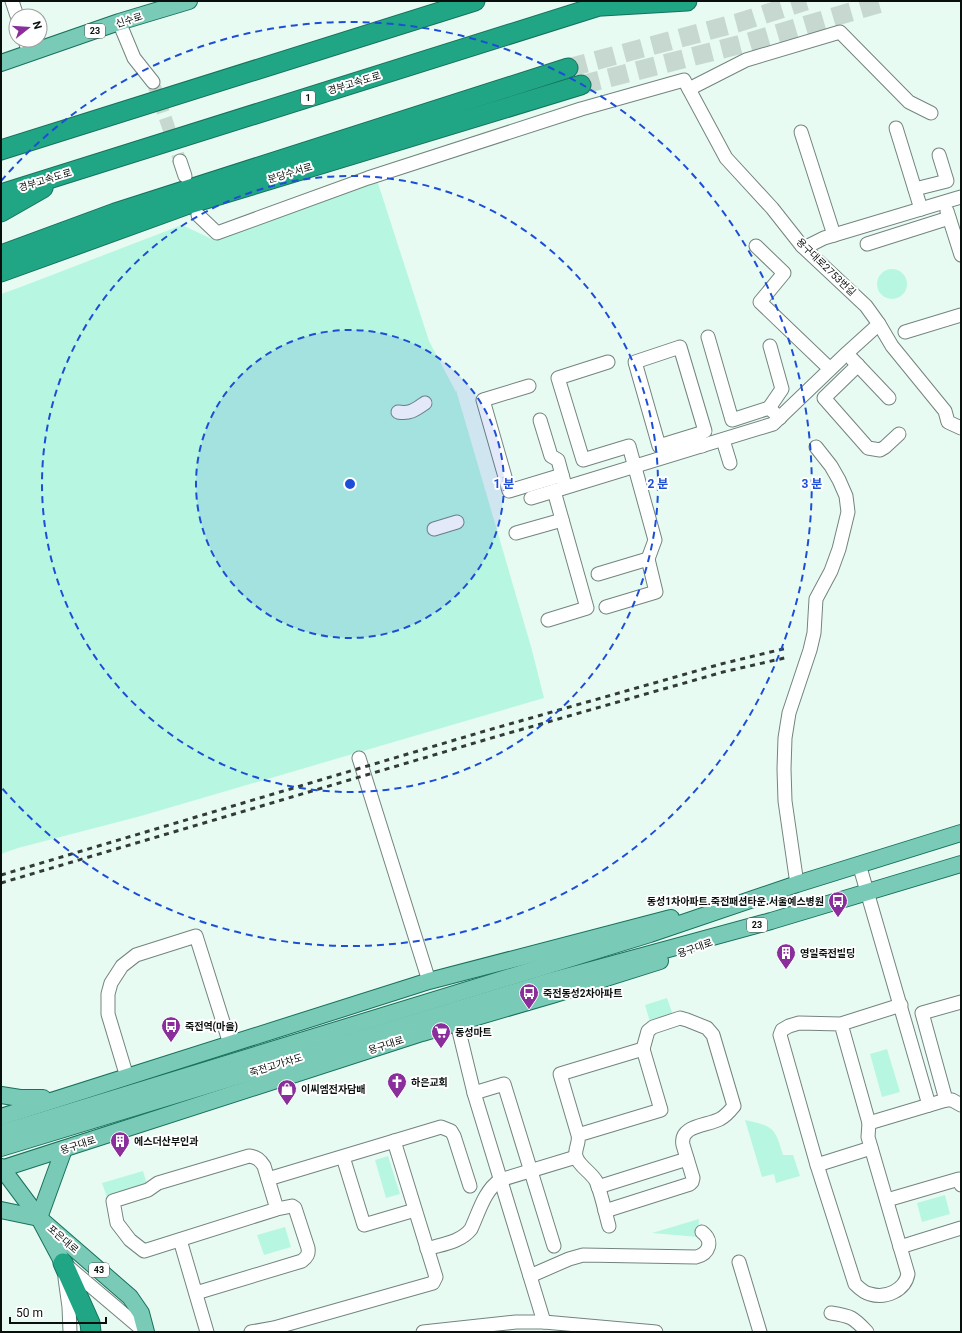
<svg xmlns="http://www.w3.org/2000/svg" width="962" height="1333" viewBox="0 0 962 1333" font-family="Roboto,'Noto Sans KR',sans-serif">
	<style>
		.green { fill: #b7f7e1 }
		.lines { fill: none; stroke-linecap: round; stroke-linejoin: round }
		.minor-tunnel { stroke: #c7d8d0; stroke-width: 13; stroke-dasharray: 13 6; stroke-linecap: butt }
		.highway-tunnel { stroke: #c7d8d0; stroke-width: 19; stroke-dasharray: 19 10; stroke-linecap: butt }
		.minor-casing { stroke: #73847e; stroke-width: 15 }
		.major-casing { stroke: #18715b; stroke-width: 18 }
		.highway-casing { stroke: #18715b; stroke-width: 21 }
		.minor { stroke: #fff; stroke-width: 13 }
		.major { stroke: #79cab6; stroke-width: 16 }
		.highway { stroke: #20a685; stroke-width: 19 }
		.rail { stroke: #333b38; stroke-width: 3; stroke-dasharray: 5 5; stroke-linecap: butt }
		.ring { fill: none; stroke: #1d4ed8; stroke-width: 2; stroke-dasharray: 7 5 }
		.labels { text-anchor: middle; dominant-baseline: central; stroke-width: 4; stroke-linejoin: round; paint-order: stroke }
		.shield { fill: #fff; stroke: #535756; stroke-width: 1 }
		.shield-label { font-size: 9px; font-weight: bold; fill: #090f0d }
		.street-label { font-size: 10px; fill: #090f0d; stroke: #fff }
		.poi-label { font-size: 10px; font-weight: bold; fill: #090f0d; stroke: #fff; text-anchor: start }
		.centre { fill: #1d4ed8; stroke: #fff; stroke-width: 2 }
		.ring-label { font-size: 12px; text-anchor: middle; font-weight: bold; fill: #1d4ed8; stroke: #fff; stroke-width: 4; stroke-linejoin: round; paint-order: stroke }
	</style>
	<rect width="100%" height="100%" fill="#e8fbf3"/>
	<g class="green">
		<path d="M 377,180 L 429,341 L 456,392 L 456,390 L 532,650 L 544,698 L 141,816 L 18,848 L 1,854 L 1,294 L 18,288 L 182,225 L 212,239 Z"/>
		<circle cx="892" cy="284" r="15"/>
		<path d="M 667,998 L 673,1015 L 650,1022 L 645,1005 Z"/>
		<path d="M 887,1049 L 900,1092 L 882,1097 L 870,1054 Z"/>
		<path d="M 745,1120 C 773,1126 775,1127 783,1155 L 793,1155 L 800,1176 L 776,1183 L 774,1174 L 762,1177 Z"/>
		<path d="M 388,1156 L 400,1194 L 386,1198 L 375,1160 Z"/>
		<path d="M 143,1171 L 148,1188 L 108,1200 L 102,1183 Z"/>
		<path d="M 945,1195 L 950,1214 L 922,1222 L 917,1203 Z"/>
		<path d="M 699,1219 L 698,1237 L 652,1233 Z"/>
		<path d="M 285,1227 L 291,1247 L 264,1255 L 257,1235 Z"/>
	</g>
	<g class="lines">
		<path class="minor-tunnel" d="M 153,82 L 180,161"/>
		<g class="highway-tunnel">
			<path d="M 568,68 L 737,23 L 806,1"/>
			<path d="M 581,85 L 742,44 L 888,1"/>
		</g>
		<g class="minor-casing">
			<g id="minor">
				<path d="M 12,1 L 17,16"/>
				<path d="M 119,22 L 134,58 L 153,82"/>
				<path d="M 25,40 L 29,54"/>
				<path d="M 689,89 L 746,60 L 840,32 L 909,102 L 931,113"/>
				<path d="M 896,128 L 921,209"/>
				<path d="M 801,132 L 834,235"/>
				<path d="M 180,161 L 185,176"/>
				<path d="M 915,189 L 947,181 L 939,155"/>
				<path d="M 947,211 L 961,255"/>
				<path d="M 198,215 L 217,233 L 368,178 L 581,109 L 684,80 L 726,158 L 772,208 L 802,246 L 866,306 L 879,324 L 892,346 L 945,411 L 948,422 L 961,428"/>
				<path d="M 867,244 L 949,218"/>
				<path d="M 756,246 L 784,273 L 760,302 L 830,369"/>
				<path d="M 802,246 L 806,247 L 824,238 L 961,197"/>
				<path d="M 905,332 L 961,315"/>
				<path d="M 708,337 L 732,420 L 769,408 L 780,418"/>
				<path d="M 852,359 L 889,398"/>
				<path d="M 858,365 L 824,398 L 868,448 L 880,450 L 885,447 L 899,434"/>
				<path d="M 529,386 L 483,400 L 509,491 L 562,475"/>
				<path d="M 769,408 L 782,389 L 770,346"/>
				<path d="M 398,412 C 410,414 415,410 425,403"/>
				<path d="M 540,420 L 551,456 L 558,460 L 564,482"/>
				<path d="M 698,434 L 705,431 L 680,347 L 635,362 L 659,446 L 698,434 L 702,446"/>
				<path d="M 723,440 L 730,463"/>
				<path d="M 531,498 L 773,424 L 847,353 L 879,324"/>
				<path d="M 434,529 L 457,522"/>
				<path d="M 516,533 L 562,520"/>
				<path d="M 598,574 L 648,559"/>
				<path d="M 606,607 L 656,592 L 648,559 L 655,540 L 629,446 L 583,460 L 558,378 L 608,362"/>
				<path d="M 548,620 L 587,608 L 554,491"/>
				<path d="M 359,758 L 429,981"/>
				<path d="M 859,864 L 929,1105"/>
				<path d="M 797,884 L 785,801 L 784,769 L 785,738 L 789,713 L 810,650 L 814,633 L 816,599 L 831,571 L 839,549 L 848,512 L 846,496 L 839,480 L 831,466 L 816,447"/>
				<path d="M 457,1023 L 474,1093 L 544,1322"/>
				<path d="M 841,1024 L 869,1123 L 868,1137 L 908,1274 C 905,1290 886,1299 870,1294 C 864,1293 859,1288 855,1284 L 817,1165 L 780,1035 L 782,1030 L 789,1026 L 799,1023 L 841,1024 L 901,1005"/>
				<path d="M 127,1077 L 108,1014 L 108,994 L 111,983 L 122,966 L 136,955 L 196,936 L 230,1044"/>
				<path d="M 474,1093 L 504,1084 L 554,1246"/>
				<path d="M 946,1100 L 922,1013 L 961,1002"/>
				<path d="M 869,1123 L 946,1100 L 952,1100 L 961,1105"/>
				<path d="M 578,1135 L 661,1110 L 643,1049 L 560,1074 L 578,1135 C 580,1143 574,1149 576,1157 C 580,1167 591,1172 596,1181 C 602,1195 605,1212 609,1226"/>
				<path d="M 343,1157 L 364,1225 L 415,1210"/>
				<path d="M 817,1165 L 871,1148"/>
				<path d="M 268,1179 L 441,1127 L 451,1131 L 454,1136 L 470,1186"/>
				<path d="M 598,1187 L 687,1159"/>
				<path d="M 887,1200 L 959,1179 L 961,1185"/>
				<path d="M 605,1211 L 690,1184 L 692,1182 L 693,1178 L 683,1145 C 679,1125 707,1126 720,1119 C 726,1116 730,1111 734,1106 L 713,1035 L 707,1028 L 687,1020 L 680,1018 L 653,1027 L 648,1031 L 643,1049"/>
				<path d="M 180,1240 L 207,1332"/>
				<path d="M 900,1247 L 961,1228"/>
				<path d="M 427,1249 C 443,1244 461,1242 471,1229 C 479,1212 484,1191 500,1180 L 576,1157"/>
				<path d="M 739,1262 L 760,1332"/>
				<path d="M 66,1265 L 145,1332"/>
				<path d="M 530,1276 L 569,1259 L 583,1255 L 696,1257 C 709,1254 714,1241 702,1232"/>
				<path d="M 65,1278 L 69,1307 L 70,1332"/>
				<path d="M 196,1293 L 302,1261 C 307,1257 309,1254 308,1248 L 295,1208 L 292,1206 L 277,1209 L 144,1251 L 130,1240 L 117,1223 L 113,1201 L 148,1190 L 158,1183 L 249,1156 C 257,1157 260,1160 264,1166 L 277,1209"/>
				<path d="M 831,1313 C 851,1316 853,1317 867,1332"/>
				<path d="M 251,1332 L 274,1328 L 433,1283 L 436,1277 L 394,1141"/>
				<path d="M 423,1332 L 516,1322 L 544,1322 L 656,1332"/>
			</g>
		</g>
		<g class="major-casing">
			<g id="major">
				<path d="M 1,63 L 119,22 L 189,1"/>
				<path d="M 1,1095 L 20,1098 L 43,1098"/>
				<path d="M 1,1117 L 429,981 L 671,918"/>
				<path d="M 1,1133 L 650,934 L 797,884 L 961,833"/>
				<path d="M 1,1148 L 551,981 L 771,921 L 961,864"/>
				<path d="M 1,1167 L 39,1218 L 63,1263"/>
				<path d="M 1,1169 L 422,1033 L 555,994 L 660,961"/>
				<path d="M 1,1210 L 39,1218 L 130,1297 L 141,1313 L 146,1332"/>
				<path d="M 39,1218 L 64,1149"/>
			</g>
		</g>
		<g class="highway-casing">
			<g id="highway">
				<path d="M 602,6 L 687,1"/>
				<path d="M 1,150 L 475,1"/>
				<path d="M 1,194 L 615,1"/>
				<path d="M 1,212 L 43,188"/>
				<path d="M 1,255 L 115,213 L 568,68"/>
				<path d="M 1,272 L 186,205 L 581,85"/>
				<path d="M 63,1263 L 90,1323 L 91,1332"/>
			</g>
		</g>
		<use href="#minor" class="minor"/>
		<use href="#major" class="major"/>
		<use href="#highway" class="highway"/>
		<g class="rail">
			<path d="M 1,875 L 485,731 L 721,664 L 787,648"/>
			<path d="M 1,883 L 488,739 L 723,672 L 789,657"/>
		</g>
	</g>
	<circle cx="350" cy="484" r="154" fill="#1d4ed8" fill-opacity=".12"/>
	<g class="ring">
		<circle cx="350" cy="484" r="154"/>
		<circle cx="350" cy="484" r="308"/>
		<path d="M1 181A462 462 0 1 1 1 787"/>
	</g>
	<defs>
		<g id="bus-pin" transform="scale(1)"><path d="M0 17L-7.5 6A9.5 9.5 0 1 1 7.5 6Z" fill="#892e9a" stroke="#fff"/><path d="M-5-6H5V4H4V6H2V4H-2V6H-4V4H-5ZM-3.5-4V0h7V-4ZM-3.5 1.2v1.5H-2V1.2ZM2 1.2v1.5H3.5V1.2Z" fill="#fff"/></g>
		<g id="building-pin" transform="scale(1)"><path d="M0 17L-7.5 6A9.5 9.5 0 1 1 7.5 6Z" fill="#892e9a" stroke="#fff"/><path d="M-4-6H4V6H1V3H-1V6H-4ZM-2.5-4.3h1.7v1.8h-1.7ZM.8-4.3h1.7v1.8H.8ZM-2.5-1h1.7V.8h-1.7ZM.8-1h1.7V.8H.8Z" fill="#fff"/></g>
		<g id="supermarket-pin" transform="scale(1)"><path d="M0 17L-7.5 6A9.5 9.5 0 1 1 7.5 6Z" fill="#892e9a" stroke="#fff"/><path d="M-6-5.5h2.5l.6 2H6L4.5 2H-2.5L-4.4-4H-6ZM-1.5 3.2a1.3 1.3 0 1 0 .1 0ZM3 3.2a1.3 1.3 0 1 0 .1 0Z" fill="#fff"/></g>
		<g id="church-pin" transform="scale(1)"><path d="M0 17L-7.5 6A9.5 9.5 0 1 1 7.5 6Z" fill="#892e9a" stroke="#fff"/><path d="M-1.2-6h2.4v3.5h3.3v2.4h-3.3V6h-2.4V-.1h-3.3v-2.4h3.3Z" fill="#fff"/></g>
		<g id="shop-pin" transform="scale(1)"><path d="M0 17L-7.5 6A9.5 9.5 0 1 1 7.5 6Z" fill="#892e9a" stroke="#fff"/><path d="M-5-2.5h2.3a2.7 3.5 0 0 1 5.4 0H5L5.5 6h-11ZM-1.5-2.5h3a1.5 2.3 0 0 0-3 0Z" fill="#fff"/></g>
	</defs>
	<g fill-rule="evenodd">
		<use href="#bus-pin" x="838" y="901"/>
		<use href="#building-pin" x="786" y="953"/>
		<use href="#bus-pin" x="529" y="993"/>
		<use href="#bus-pin" x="171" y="1026"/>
		<use href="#supermarket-pin" x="441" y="1032"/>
		<use href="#church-pin" x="397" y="1082"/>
		<use href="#shop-pin" x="287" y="1089"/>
		<use href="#building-pin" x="120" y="1141"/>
	</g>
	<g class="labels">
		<g class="shield">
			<rect x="85" y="24" width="20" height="14" rx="3"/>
			<rect x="301" y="91" width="14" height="14" rx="3"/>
			<rect x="747" y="918" width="20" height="14" rx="3"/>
			<rect x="89" y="1263" width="20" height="14" rx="3"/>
		</g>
		<g class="shield-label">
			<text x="95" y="31">23</text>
			<text x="308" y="98">1</text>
			<text x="757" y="925">23</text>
			<text x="99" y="1270">43</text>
		</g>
		<g class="street-label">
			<text transform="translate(129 20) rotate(-18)">신수로</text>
			<text transform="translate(354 83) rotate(-17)">경부고속도로</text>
			<text transform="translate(290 173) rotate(-17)">분당수서로</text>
			<text transform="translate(45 180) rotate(-17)">경부고속도로</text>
			<text transform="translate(826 267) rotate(44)">용구대로2753번길</text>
			<text transform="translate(695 948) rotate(-20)">용구대로</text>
			<text transform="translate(386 1045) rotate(-18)">용구대로</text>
			<text transform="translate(276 1065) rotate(-17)">죽전고가차도</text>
			<text transform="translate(78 1145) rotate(-18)">용구대로</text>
			<text transform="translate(63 1239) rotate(41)">포은대로</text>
		</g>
		<g class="poi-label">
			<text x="824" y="901" text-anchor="end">동성1차아파트.죽전패션타운.서울예스병원</text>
			<text x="800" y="953">영일죽전빌딩</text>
			<text x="543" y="993">죽전동성2차아파트</text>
			<text x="185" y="1026">죽전역(마을)</text>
			<text x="455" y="1032">동성마트</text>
			<text x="411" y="1082">하은교회</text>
			<text x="301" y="1089">이씨엠전자담배</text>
			<text x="134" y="1141">에스더산부인과</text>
		</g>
	</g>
	<circle cx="350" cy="484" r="6" class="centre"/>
	<g class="ring-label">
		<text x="504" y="488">1 분</text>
		<text x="658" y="488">2 분</text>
		<text x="812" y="488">3 분</text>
	</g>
	<rect width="962" height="1333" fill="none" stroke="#090f0d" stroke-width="4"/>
	<g transform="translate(28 28) rotate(73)"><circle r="19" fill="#ffffff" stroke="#9d9f9e"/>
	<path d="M0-3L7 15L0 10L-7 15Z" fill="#892e9a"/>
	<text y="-6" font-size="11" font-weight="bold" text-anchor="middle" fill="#090f0d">N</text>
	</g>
	<path d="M10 1317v6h96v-6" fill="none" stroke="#090f0d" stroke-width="2"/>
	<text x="16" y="1317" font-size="12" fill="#090f0d" stroke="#ffffff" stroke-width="3" paint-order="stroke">50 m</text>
</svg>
